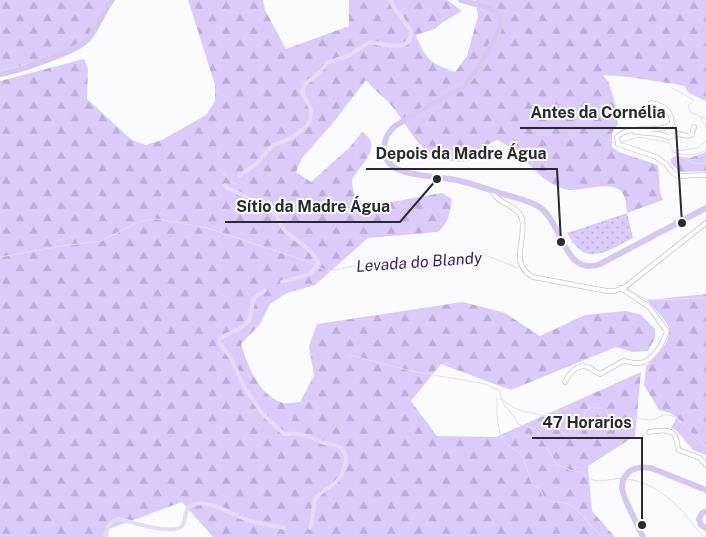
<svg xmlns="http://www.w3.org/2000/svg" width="706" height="537" viewBox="0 0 706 537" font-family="'Public Sans',sans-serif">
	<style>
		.grass { fill: url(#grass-dots) }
		.forest { fill: url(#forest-firs) }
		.garden { fill: #dbcbfb }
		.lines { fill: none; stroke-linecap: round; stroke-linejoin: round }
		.stream { stroke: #e4dbf7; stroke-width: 1 }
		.canal { stroke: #e4dbf7; stroke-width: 4 }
		.minor-casing { stroke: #c5c4c9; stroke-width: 5.5 }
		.major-casing { stroke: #d4d4d5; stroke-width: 6 }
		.minor { stroke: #fff; stroke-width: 4 }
		.major { stroke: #d7c5f7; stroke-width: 4.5 }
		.labels { text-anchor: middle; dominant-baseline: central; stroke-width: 4; stroke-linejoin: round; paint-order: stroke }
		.water-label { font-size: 16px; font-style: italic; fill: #3e1a69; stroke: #fff }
		.leader { fill: none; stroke: #2a2a2c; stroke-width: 2 }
		.callout-dot { fill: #2a2a2c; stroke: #fff; stroke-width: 2 }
		.callout-label { font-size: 16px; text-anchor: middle; font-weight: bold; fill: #2a2a2c; stroke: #fff; stroke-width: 4; stroke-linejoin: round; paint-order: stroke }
	</style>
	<defs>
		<pattern id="grass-dots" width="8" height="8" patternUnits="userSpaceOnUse" patternTransform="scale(1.25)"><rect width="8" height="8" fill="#dbcbfb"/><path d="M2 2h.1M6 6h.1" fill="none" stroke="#bcaed7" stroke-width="1.8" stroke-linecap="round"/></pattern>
		<pattern id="forest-firs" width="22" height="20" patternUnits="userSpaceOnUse" patternTransform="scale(1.25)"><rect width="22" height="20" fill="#dbcbfb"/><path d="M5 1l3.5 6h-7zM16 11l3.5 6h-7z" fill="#bcaed7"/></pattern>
	</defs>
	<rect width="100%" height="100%" fill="#fbfafe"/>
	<path class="grass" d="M 627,213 L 633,238 C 618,245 594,263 579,249 C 574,245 570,238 567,233 Z"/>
	<g class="forest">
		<path d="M 0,0 L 108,0 C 102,11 97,24 90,34 C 78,50 20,67 0,71 Z"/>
		<path d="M 188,0 L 263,0 L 265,10 L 286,49 L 349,26 L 349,0 L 447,0 L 462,11 L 443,22 L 435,29 L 416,35 C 426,60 430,63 455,72 L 467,56 L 478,16 L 476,0 L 706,0 L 706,101 L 689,93 L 684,86 L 675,84 L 629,77 L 603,75 L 609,83 L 616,106 L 618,124 L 612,133 L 612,147 L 619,152 L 658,165 L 660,192 L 663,200 L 627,213 C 626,207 626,198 623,194 C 614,177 578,194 564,189 C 536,181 524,151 497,140 L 484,147 L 470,161 C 424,165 419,142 395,110 C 387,99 375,91 366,80 L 333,123 L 302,158 L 296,172 L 311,182 L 349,148 L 362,132 C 385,146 360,165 352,180 C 353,195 355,199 369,206 L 442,193 L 452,199 C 450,213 449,222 438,232 L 368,238 L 315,285 L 287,293 L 270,304 L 260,324 L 241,344 C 248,366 259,397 284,403 C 288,404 295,402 300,402 L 314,376 L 309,346 L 317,324 L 463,302 L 505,313 L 540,336 L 585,315 L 625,311 L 640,314 L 655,329 L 655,338 L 648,351 L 632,352 L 616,347 L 511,390 L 441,364 L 411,401 L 437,436 L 496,437 L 641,372 L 635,436 L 588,466 L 592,511 L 615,537 L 213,537 L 182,502 L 109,529 L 108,537 L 0,537 L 0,81 L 84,59 L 88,69 L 87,99 L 132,140 L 146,145 L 162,140 L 206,115 L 215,101 L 215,85 Z"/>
		<path d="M 706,152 L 706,171 L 679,172 L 671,163 L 671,159 L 675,156 L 690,158 Z"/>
		<path d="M 706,294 L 706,445 C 702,442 696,440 692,437 C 679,424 680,413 659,410 L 644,385 L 646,366 C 656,357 674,340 668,325 C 663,317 653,308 647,300 Z"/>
	</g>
	<path class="garden" d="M 676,418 L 692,436 L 706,445 L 706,455 L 693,450 L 677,431 L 671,428 Z"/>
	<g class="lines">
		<g class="stream">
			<path d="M 672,88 C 681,91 686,97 694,100 L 688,106 L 690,112 L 706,119"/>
			<path d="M 701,118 L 706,127"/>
			<path d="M 600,136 L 614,143"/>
			<path d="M 622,142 L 638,137 L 670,143 L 673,152 C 685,156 696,156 706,150"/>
			<path d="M 676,151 L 697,148 L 706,141"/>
			<path d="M 676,155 L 696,164 L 706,163"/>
			<path d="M 221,170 L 231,182 L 239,185"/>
			<path d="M 0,257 L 62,246 L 101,241 L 141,221 L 157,219 L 207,228 L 309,262"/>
			<path d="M 311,263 L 316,265"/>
			<path d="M 318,267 L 327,271 L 370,263 L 448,261 L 474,255 L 488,256 L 518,268"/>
			<path d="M 626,288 L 647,300 L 706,298"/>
			<path d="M 350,355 L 411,371 L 485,384 L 500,391 C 499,405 514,412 518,424 L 536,429 L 556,463 L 569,470 L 581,472 L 593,480 L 601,481 L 622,478"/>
			<path d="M 497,398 L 497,416 L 500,434 L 503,440 L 523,457 L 533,486 L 540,489 L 545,499 L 548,501 L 566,503 L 575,508 L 602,537"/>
			<path d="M 502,399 C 506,402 510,406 515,408 C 524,413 536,412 545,417 C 554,422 567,443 576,439 C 584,436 582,418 586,410 L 590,408 L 603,408"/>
			<path d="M 606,410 L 610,419 C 620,424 624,419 633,418 C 639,417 646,421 652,420 C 658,419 662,414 667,415 C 685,416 690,438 706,446"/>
			<path d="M 626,479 C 651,481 675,501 690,520 C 695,527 698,532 705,537"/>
			<path d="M 307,534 L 308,537"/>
		</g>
		<g class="canal">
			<path d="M 239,176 L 256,164 L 273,145 L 290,139 L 306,127 L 310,121 L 311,109 L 302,92 L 305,84 L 318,74 L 327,63 L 348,56 L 370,42 C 383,44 412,54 411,31 L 393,6 L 391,0"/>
			<path d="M 225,185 L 227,188 C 234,190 270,209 275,214 C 279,219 280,226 285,231 C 296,241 313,248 318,264 L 310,274 L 282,282"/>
			<path d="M 265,290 L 254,298 L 249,321 L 239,329 L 220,338 L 219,342 L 231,358 L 244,387 L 262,413 L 284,434 C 304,433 307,436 324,443 C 329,444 335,444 339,447 C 352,455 344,472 337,481 C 332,488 321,490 316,498 C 312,506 314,519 310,528"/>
			<path d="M 105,537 C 106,528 109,521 119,519 C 132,522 175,537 183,525 C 186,519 184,508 192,505 C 208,497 238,519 254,522 C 264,525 274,525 284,528"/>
		</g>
		<g class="minor-casing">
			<g id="minor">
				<path d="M 651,103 C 663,105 672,110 672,124 C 656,135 631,123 617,137 L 618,144 L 656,157 L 666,164 L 672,172 L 678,176 L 706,175"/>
				<path d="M 635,132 L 658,134 L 669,137 L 678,134 L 688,136 L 692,134 L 694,127"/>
				<path d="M 491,190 C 497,204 518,205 522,219 C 527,241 508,263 533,277 L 607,291 L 615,291 L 625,287 L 706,223"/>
				<path d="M 565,382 C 570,373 577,362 590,368 C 594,370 596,373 600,374 L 623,361 C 628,361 634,364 639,363 C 652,363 664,342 667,331 L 649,307 L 621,288"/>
				<path d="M 649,432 C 658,431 672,427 676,438 C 677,442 677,446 679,450 L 700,458 L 706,465"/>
			</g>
		</g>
		<g class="major-casing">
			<g id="major">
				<path d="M 461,0 C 472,4 489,5 497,14 C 500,17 501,21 500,25 C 498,37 473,77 464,86 L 395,126 C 382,137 379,158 395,168 C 406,175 437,177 451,179 C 469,182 486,189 503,194 C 514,197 526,200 536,205 C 563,218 562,278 600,264 L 706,208"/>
				<path d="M 0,74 C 18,71 76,52 87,40 C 98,29 102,12 112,0"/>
				<path d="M 706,512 L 702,513 L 699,519 L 701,525 L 706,528"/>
				<path d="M 643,537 L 625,499 L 622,488 L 623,480 C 628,469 639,466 651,468 L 706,490"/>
			</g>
		</g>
		<use href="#minor" class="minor"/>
		<use href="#major" class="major"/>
	</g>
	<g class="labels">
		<g class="water-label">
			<text transform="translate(419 262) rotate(-4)">Levada do Blandy</text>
		</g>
	</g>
	<path class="leader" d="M682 223L676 128H520M561 242L557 169H366M437 179L400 222H225M642 525L642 438H532"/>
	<g class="callout-dot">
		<circle cx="682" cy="223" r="5"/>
		<circle cx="561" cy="242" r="5"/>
		<circle cx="437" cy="179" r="5"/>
		<circle cx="642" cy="525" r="5"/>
	</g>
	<g class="callout-label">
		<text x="598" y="118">Antes da Cornélia</text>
		<text x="461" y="159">Depois da Madre Água</text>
		<text x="313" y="212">Sítio da Madre Água</text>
		<text x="587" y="428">47 Horarios</text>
	</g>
</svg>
